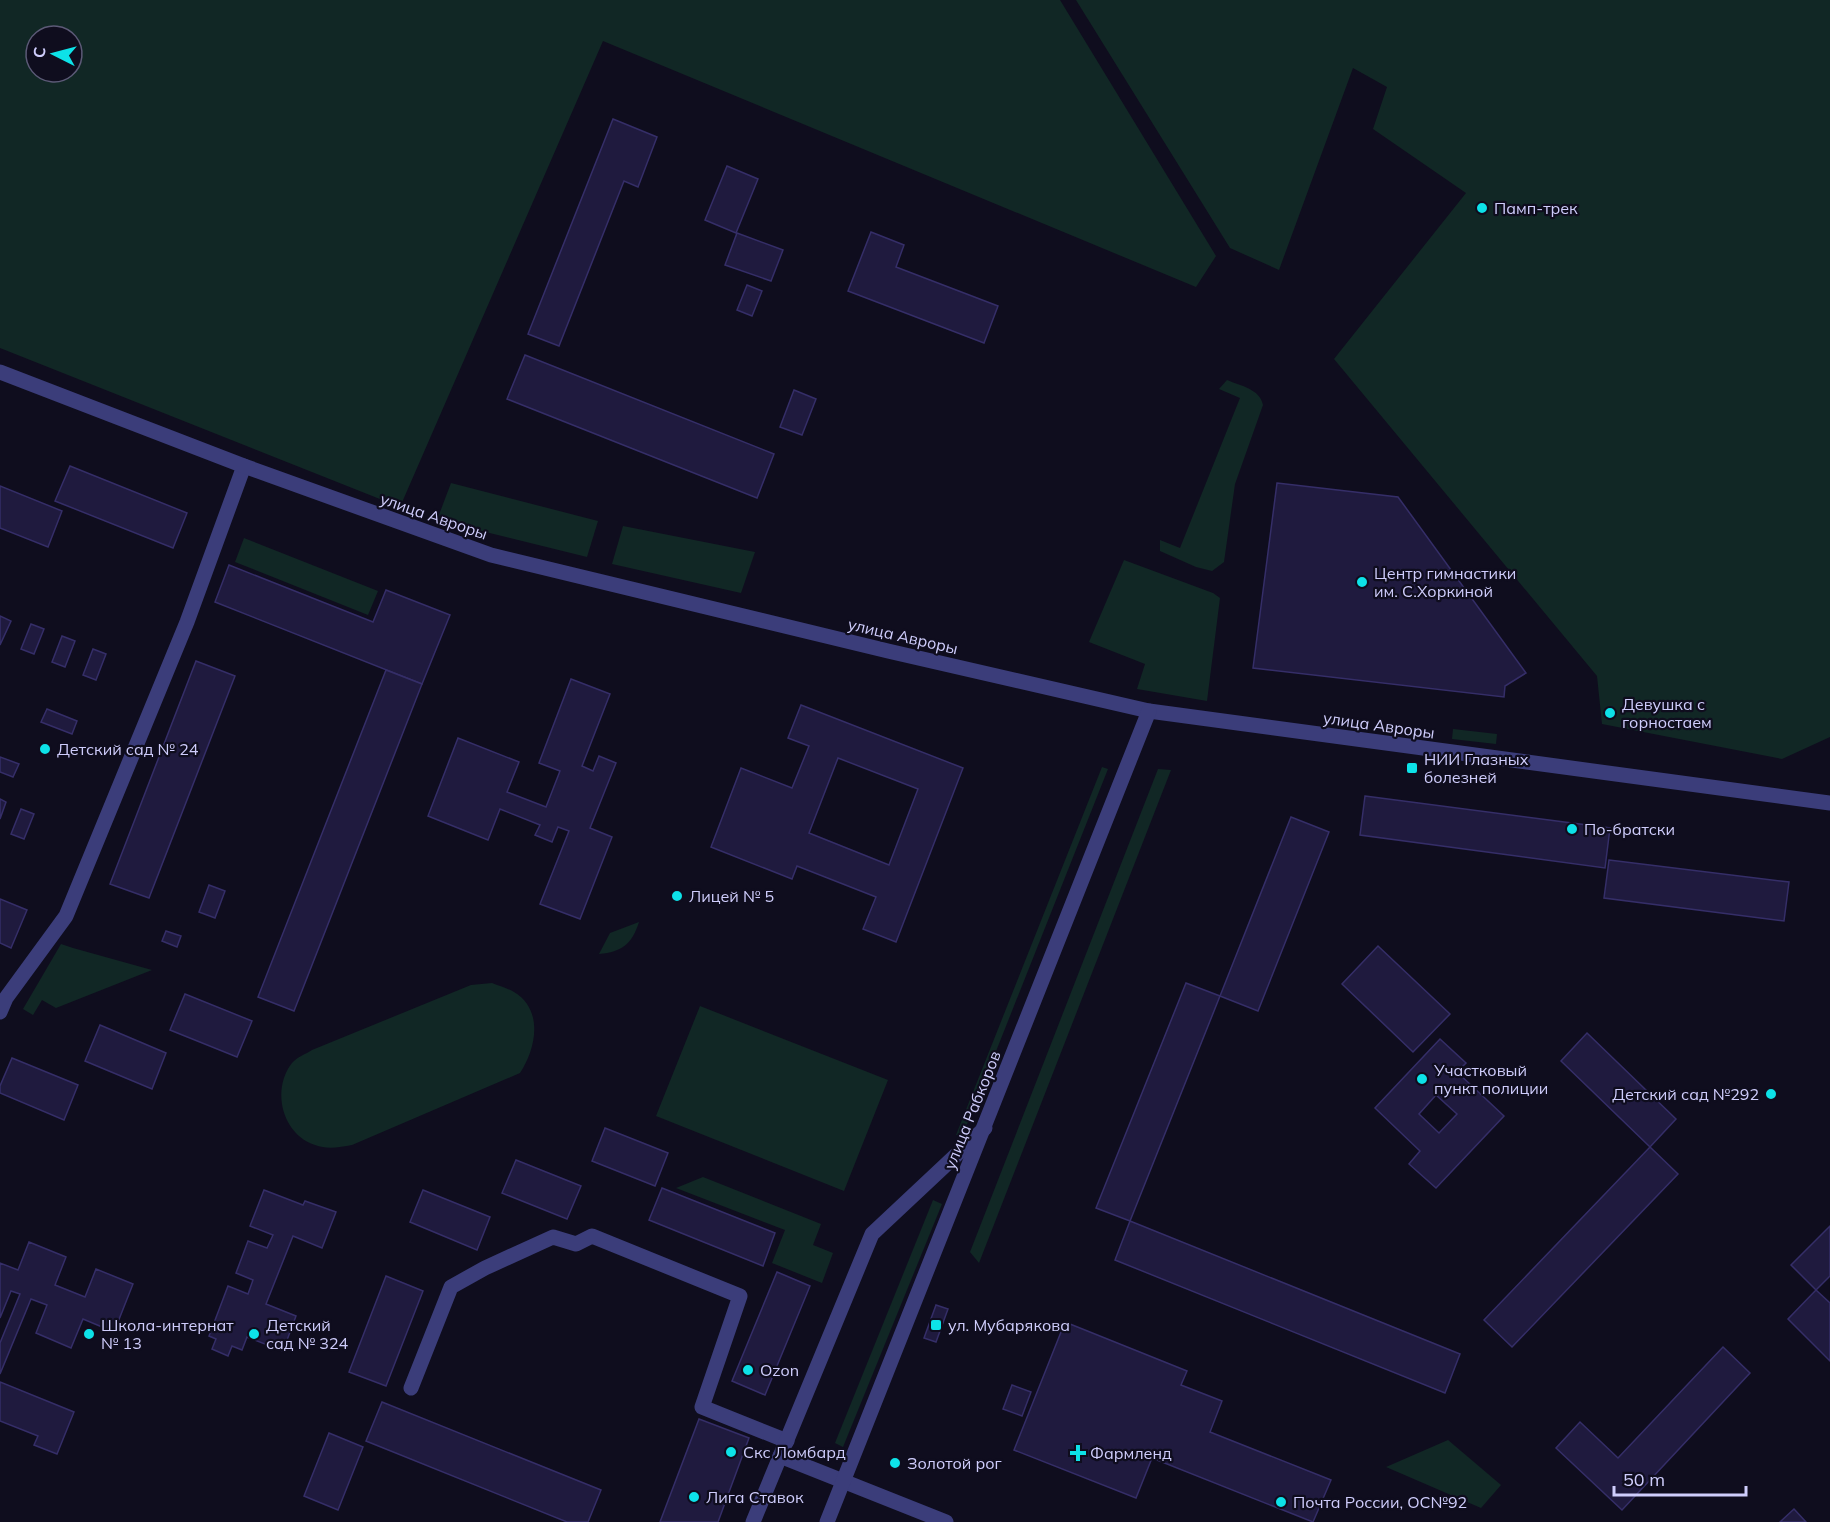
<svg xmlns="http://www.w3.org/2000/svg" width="1830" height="1522" viewBox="0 0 1830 1522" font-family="Mulish,sans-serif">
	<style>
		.green { fill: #112725; fill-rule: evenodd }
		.building { fill: #1f1a3e; stroke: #352e68; stroke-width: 1.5; fill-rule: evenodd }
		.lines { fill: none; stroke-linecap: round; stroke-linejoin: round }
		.minor { stroke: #3b3d7a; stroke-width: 15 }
		.tertiary { stroke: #3b3d7a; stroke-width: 15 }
		.poi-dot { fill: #0de2e8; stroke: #0f0d1e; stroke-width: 2 }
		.labels { text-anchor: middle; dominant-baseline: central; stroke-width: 4.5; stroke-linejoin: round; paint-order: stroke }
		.poi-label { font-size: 16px; fill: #cfcdfc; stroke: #0f0d1e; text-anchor: start }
		.street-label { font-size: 16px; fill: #cfcdfc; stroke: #0f0d1e }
	</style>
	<rect width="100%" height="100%" fill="#0f0d1e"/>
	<g class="green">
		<path d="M 0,0 L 1060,0 L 1216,256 L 1196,287 L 603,41 L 400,507 L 0,348 ZM 36,36 L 72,36 L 72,72 L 36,72 Z"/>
		<path d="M 1076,0 L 1830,0 L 1830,737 L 1782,759 L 1602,724 L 1597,676 L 1334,359 L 1466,193 L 1373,129 L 1387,87 L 1353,68 L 1279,270 L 1230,248 Z"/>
		<path d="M 1227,380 C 1241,386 1260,389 1263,405 L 1235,484 L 1224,562 L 1212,571 L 1196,567 L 1160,551 L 1160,540 L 1180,548 L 1240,398 L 1219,389 Z"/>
		<path d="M 451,483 L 598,521 L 587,557 L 437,520 Z"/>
		<path d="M 623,526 L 755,552 L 741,593 L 612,564 Z"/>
		<path d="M 244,538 L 378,591 L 368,615 L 235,562 Z"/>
		<path d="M 1124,560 L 1213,593 L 1220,598 L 1207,701 L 1137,689 L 1145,664 L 1089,642 Z"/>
		<path d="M 1453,729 L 1497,734 L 1496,744 L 1452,739 Z"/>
		<path d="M 1102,767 L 1108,769 L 962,1137 L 956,1135 Z"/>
		<path d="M 1158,769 L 1171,770 L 979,1263 L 970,1252 Z"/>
		<path d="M 639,922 C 632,944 622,952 599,954 L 610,933 Z"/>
		<path d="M 61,944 L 73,948 L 152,970 L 56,1008 L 42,1000 L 33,1015 L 23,1009 Z"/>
		<path d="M 492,983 C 499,986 507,988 514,992 C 544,1010 536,1049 520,1073 L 352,1145 C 340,1147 328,1150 315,1145 C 282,1134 271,1090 292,1063 C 297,1057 306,1054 312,1050 L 471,985 Z"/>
		<path d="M 700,1006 L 888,1080 L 844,1191 L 656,1116 Z"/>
		<path d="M 703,1177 L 821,1224 L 813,1245 L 833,1253 L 822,1283 L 772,1263 L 785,1230 L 676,1188 Z"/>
		<path d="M 933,1200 L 942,1204 L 843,1447 L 835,1443 Z"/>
		<path d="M 1448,1440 L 1501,1485 L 1481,1508 L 1386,1467 Z"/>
	</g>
	<g class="building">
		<path d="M 613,119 L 657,137 L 638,187 L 624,181 L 559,346 L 528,334 Z"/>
		<path d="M 727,166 L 758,179 L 736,233 L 705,220 Z"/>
		<path d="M 871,232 L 904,245 L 896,267 L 998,306 L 984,343 L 848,291 Z"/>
		<path d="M 737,233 L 783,250 L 771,281 L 725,265 Z"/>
		<path d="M 747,285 L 762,291 L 752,316 L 737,310 Z"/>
		<path d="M 525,355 L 774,454 L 757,498 L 507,399 Z"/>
		<path d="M 794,390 L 816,399 L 802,435 L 780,427 Z"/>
		<path d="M 70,466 L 187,513 L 173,548 L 55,501 Z"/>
		<path d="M 1277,483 L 1398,497 L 1526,673 L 1505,686 L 1504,697 L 1253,668 Z"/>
		<path d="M 0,486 L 62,511 L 48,547 L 0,528 Z"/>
		<path d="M 229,565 L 373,622 L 386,590 L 450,615 L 422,684 L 215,602 Z"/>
		<path d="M 0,616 L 11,621 L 0,645 Z"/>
		<path d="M 31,624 L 44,629 L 34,654 L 21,649 Z"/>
		<path d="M 62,636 L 75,641 L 65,667 L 52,662 Z"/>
		<path d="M 93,649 L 106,654 L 96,680 L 83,675 Z"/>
		<path d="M 196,661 L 235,676 L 149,898 L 110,884 Z"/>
		<path d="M 386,670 L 422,684 L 294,1011 L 258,997 Z"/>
		<path d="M 571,679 L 610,694 L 582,766 L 593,771 L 599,756 L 616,763 L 590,828 L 612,837 L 580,919 L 540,904 L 569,831 L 558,827 L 552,842 L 535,835 L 540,825 L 500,809 L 488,840 L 428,816 L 458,738 L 519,762 L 507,792 L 546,807 L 560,771 L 539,763 Z"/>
		<path d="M 801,705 L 963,768 L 896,942 L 863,929 L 876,897 L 797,866 L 792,879 L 711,847 L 741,768 L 792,788 L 809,746 L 788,738 ZM 838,758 L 918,789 L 889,865 L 809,833 Z"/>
		<path d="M 47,709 L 77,721 L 72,734 L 41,722 Z"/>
		<path d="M 0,757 L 19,764 L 13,777 L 0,772 Z"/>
		<path d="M 1365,796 L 1610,828 L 1605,868 L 1360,835 Z"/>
		<path d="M 0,799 L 6,802 L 0,819 Z"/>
		<path d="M 21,809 L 34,814 L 24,839 L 11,834 Z"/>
		<path d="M 1291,817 L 1329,832 L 1258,1011 L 1220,996 Z"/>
		<path d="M 1609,860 L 1789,882 L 1784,921 L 1604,898 Z"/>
		<path d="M 209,885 L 225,891 L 215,918 L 199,912 Z"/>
		<path d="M 0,899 L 27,910 L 11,948 L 0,943 Z"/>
		<path d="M 166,931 L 181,936 L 177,947 L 162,941 Z"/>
		<path d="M 1378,946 L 1450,1014 L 1413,1052 L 1342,984 Z"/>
		<path d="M 1186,983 L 1220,996 L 1130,1221 L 1096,1208 Z"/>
		<path d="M 185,994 L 252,1021 L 237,1057 L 170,1030 Z"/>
		<path d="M 100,1025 L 166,1053 L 152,1089 L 85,1061 Z"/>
		<path d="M 1587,1033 L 1676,1119 L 1650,1147 L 1561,1061 Z"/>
		<path d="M 1440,1039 L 1466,1063 L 1457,1072 L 1504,1116 L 1436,1188 L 1409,1164 L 1420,1151 L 1375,1108 ZM 1436,1095 L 1457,1114 L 1439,1133 L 1419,1114 Z"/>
		<path d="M 12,1058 L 78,1085 L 64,1120 L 0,1093 L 0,1086 Z"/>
		<path d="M 605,1128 L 668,1153 L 655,1186 L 592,1161 Z"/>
		<path d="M 1650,1147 L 1678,1174 L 1512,1347 L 1484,1320 Z"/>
		<path d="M 516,1160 L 581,1186 L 567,1219 L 502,1193 Z"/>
		<path d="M 662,1188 L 775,1233 L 763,1266 L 649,1220 Z"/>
		<path d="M 264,1190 L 303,1205 L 305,1201 L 336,1212 L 322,1248 L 293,1236 L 266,1304 L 296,1316 L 283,1351 L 247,1337 L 242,1350 L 232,1346 L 228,1356 L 212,1349 L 216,1339 L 209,1336 L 228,1286 L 248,1294 L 253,1280 L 236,1273 L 248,1241 L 267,1248 L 273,1235 L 250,1226 Z"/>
		<path d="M 423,1190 L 490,1217 L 477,1250 L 410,1222 Z"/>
		<path d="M 1130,1221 L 1460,1354 L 1445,1393 L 1115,1260 Z"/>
		<path d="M 1830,1226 L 1830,1276 L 1816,1290 L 1791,1265 Z"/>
		<path d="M 29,1242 L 66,1257 L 55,1285 L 85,1297 L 96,1269 L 133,1284 L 114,1332 L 83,1319 L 71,1348 L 36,1333 L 47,1305 L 31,1299 L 0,1374 L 0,1343 L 20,1294 L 11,1291 L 0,1318 L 0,1263 L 18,1270 Z"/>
		<path d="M 777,1272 L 810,1286 L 765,1395 L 732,1381 Z"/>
		<path d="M 386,1276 L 423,1291 L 386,1386 L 349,1372 Z"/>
		<path d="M 1816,1290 L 1830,1303 L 1830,1361 L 1788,1319 Z"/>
		<path d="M 936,1305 L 948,1309 L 936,1342 L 924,1338 Z"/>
		<path d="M 1065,1322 L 1187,1371 L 1181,1385 L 1222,1401 L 1210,1432 L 1331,1480 L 1313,1522 L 1152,1458 L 1136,1498 L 1014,1450 Z"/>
		<path d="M 1723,1347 L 1750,1373 L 1622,1510 L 1556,1448 L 1580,1422 L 1618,1458 Z"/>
		<path d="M 0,1382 L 74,1412 L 57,1454 L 34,1445 L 38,1436 L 0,1421 Z"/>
		<path d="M 1012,1385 L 1031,1392 L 1022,1416 L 1003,1409 Z"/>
		<path d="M 382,1402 L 601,1490 L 588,1522 L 567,1522 L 366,1441 Z"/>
		<path d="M 699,1419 L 749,1438 L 718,1522 L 660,1522 Z"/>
		<path d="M 329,1433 L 363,1447 L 338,1510 L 304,1496 Z"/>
		<path d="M 1794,1509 L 1806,1522 L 1780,1522 Z"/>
	</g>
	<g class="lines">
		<g class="minor">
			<path d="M 0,1012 L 6,998 L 66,916 L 187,622 L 244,466"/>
			<path d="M 411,1388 L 451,1287 L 485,1268 L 553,1237 L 576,1244 L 592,1236 L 740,1296 L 702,1407 L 787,1441"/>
			<path d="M 780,1456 L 946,1522"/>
			<path d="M 753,1522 L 872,1234 L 985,1128"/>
		</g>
		<g class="tertiary">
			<path d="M 0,372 L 244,466 L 491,555 L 888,651 L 1149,711 L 1830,803"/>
			<path d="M 827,1522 L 1149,711"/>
		</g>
	</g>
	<g class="poi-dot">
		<circle cx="1482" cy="208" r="6"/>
		<circle cx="1362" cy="582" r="6"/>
		<circle cx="1610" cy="713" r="6"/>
		<circle cx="45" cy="749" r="6"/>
		<rect x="1406" y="762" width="12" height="12" rx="3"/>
		<circle cx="1572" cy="829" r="6"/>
		<circle cx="677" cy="896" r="6"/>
		<circle cx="1422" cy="1079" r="6"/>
		<circle cx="1771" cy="1094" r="6"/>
		<rect x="930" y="1319" width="12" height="12" rx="3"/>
		<circle cx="89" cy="1334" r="6"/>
		<circle cx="254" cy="1334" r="6"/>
		<circle cx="748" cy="1370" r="6"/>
		<circle cx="731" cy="1452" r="6"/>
		<path d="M1075 1444h6v6h6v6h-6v6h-6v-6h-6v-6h6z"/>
		<circle cx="895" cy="1463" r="6"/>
		<circle cx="694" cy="1497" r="6"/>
		<circle cx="1281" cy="1502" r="6"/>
	</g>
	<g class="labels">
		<g class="poi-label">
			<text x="1494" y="208">Памп-трек</text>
			<text x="1374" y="573">Центр гимнастики<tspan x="1374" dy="18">им. С.Хоркиной</tspan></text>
			<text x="1622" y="704">Девушка с<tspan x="1622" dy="18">горностаем</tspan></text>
			<text x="57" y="749">Детский сад № 24</text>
			<text x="1424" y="759">НИИ Глазных<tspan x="1424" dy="18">болезней</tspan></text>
			<text x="1584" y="829">По-братски</text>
			<text x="689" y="896">Лицей № 5</text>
			<text x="1434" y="1070">Участковый<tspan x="1434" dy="18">пункт полиции</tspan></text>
			<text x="1759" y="1094" text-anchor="end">Детский сад №292</text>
			<text x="101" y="1325">Школа-интернат<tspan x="101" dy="18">№ 13</tspan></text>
			<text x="266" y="1325">Детский<tspan x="266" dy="18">сад № 324</tspan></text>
			<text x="948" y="1325">ул. Мубарякова</text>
			<text x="760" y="1370">Ozon</text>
			<text x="743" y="1452">Скс Ломбард</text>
			<text x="1090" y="1453">Фармленд</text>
			<text x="907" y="1463">Золотой рог</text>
			<text x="706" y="1497">Лига Ставок</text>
			<text x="1293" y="1502">Почта России, ОС№92</text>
		</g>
		<g class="street-label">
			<text transform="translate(434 516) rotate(19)">улица Авроры</text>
			<text transform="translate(903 636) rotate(13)">улица Авроры</text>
			<text transform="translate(1379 725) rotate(8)">улица Авроры</text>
			<text transform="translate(972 1110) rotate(-68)">улица Рабкоров</text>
		</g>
	</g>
	<g transform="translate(54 54) rotate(276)"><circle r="28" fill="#0f0d1e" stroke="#5c5a77" stroke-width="1.5"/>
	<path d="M0-4.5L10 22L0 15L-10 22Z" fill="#0de2e8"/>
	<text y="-9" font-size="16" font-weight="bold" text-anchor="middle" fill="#cfcdfc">С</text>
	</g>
	<path d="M1614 1486v9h132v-9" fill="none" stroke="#cfcdfc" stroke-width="3"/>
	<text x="1623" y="1486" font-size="18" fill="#cfcdfc" stroke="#0f0d1e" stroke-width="4.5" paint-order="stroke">50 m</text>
</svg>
